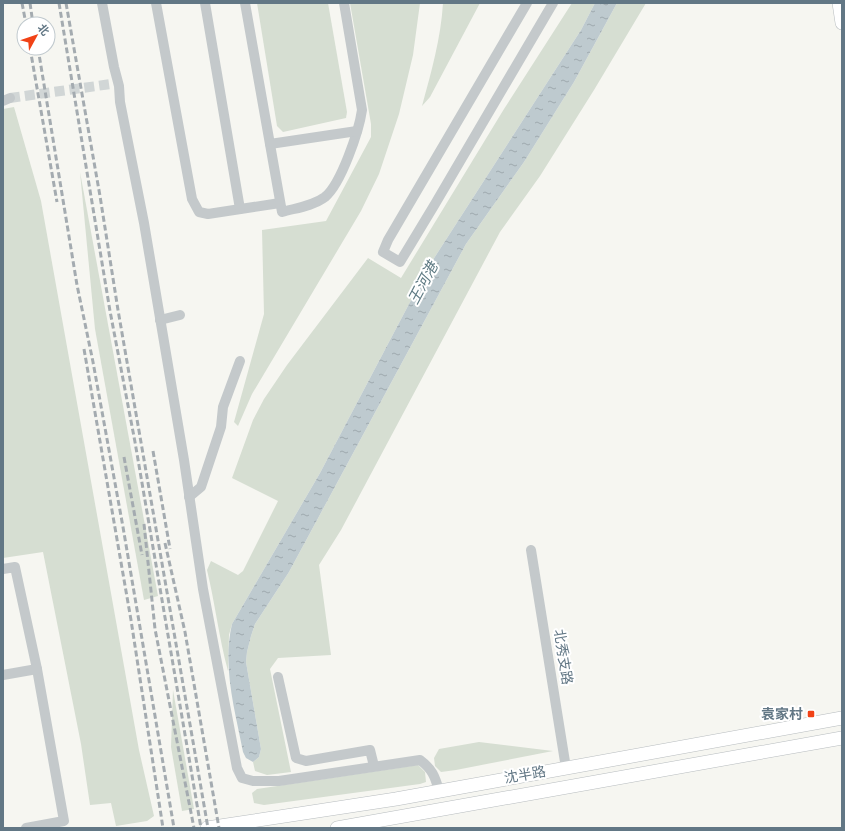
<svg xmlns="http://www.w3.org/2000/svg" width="845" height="831" viewBox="0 0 845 831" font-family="Signika,'Noto Sans SC',sans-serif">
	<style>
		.grass { fill: #d6ded2 }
		.water { fill: url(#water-ripples) }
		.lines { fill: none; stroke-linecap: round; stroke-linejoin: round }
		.minor-tunnel { stroke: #d1d6d6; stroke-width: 10; stroke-dasharray: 10 5; stroke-linecap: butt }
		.major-casing { stroke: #b7bcbf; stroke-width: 14 }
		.minor { stroke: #c4c9cb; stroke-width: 10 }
		.major { stroke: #fff; stroke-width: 13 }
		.rail { stroke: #a4abb0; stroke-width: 3; stroke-dasharray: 6 3; stroke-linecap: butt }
		.poi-dot { fill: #f14216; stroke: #fff; stroke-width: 1.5 }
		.labels { text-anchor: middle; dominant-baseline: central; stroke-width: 4; stroke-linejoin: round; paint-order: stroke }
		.street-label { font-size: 14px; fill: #627785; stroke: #fff }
		.poi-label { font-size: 14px; font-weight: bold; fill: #627785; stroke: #fff; text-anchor: end }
		.water-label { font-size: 15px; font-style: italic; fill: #5d7982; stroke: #fff }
	</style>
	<defs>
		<pattern id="water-ripples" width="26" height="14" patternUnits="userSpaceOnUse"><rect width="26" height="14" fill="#becacf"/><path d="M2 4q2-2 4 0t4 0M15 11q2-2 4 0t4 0" fill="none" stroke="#9ea9ae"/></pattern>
	</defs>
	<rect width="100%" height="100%" fill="#f6f6f1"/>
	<g class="grass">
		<path d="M 257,3 L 328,3 L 347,112 L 346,118 L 283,132 L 277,126 Z"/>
		<path d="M 350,3 L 420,3 L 413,55 L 399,114 L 379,174 L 361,211 L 252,394 L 238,426 L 234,422 L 264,314 L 262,230 L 326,221 L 371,137 L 371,124 Z"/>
		<path d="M 443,3 L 480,3 L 430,97 L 422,106 C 431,73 441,38 443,3 Z"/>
		<path d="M 572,3 L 595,3 L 581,30 L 429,266 L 320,473 L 232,624 L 229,635 L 228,671 C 219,638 215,603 207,570 L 211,561 L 238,575 L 243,571 L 278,501 L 232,478 L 253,420 L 264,399 L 287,365 L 368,258 L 401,278 L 504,109 Z"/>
		<path d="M 617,3 L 646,3 L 594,90 L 540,176 L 500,232 L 341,530 L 319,565 L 331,655 L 278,658 L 270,669 L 291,772 L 267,775 L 255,771 L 253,762 L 259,757 L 261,749 L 246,662 L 247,652 L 251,636 L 255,624 L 289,572 L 466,244 L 524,162 L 574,82 Z"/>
		<path d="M 14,107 L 41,201 L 139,750 L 154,816 L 147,821 L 116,826 L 111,803 L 90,805 L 81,744 L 43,552 L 3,558 L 3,109 Z"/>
		<path d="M 80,172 L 158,596 L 144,600 L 95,329 Z"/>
		<path d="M 173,690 L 194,809 L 182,811 L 171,747 Z"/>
		<path d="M 479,742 L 553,751 L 456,770 L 441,772 L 435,766 L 434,758 L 439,749 Z"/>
		<path d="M 418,765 L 425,772 L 426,782 L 420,784 L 264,805 L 254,803 L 252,793 L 257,789 Z"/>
	</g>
	<path class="water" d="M 595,3 L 617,3 L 574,82 L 524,162 L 466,244 L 289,572 L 255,624 L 251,636 L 247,652 L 246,662 L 261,749 L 259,757 L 253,762 L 246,758 L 243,752 C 235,710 222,667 232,624 L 320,473 L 429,266 L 581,30 Z"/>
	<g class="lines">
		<path class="minor-tunnel" d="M 10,98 L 111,84"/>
		<g class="major-casing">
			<g id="major">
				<path d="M 839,3 L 842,23"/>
				<path d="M 207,828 L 396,799 L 842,718"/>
				<path d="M 337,828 L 842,738"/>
			</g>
		</g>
		<g class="minor">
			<path d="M 102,3 L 114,67 L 119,86 L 120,102 L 144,223 L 184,460 L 203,589 L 237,768 L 242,778 L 253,781 L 279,781 L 420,760 C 432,769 435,776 439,791"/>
			<path d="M 156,3 L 192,199 L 199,212 L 208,214 L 280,203"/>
			<path d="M 205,3 L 240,209"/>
			<path d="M 245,3 L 282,212 C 296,208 313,206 325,197 C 341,184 359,131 362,110 L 344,3"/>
			<path d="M 527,3 L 388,240 L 383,252 L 400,262 L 435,204 L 553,3"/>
			<path d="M 3,101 L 10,98"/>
			<path d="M 270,144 L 357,131"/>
			<path d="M 160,320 L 180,315"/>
			<path d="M 189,497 L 201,487 L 221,427 L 223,407 L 240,361"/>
			<path d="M 531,550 L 566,768"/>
			<path d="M 3,569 L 15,567 L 37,669 L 64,821 L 26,828"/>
			<path d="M 3,675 L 37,669"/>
			<path d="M 278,677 L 296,758 L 306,761 L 370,750 L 374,766"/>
		</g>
		<use href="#major" class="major"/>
		<g class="rail">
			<path d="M 22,3 L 26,24"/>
			<path d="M 30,3 L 33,24"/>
			<path d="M 59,3 L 110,311 L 135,442 L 201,828"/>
			<path d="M 66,3 L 100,196 L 118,310 L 208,828"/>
			<path d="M 30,48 L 57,202"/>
			<path d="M 38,48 L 77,285 L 93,362 L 123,527 L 174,828"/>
			<path d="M 84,349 L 131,620 L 163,828"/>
			<path d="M 153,451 L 170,549"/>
			<path d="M 124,457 L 142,555"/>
			<path d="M 144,524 L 155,629 L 194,828"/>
			<path d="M 165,543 L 185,632 L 219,828"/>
		</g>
	</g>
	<rect class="poi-dot" x="807" y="710" width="8" height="8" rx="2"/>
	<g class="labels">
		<g class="street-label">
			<text transform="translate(563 657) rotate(81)">北秀支路</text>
			<text transform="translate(525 775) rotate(-10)">沈半路</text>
		</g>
		<g class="poi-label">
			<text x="803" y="714">袁家村</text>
		</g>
		<g class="water-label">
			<text transform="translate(423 283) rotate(-62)">王河港</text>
		</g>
	</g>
	<rect width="845" height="831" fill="none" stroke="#627785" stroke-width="8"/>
	<g transform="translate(36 36) rotate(50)"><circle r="19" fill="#ffffff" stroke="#c0c9ce"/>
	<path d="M0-3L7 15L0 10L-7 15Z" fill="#f14216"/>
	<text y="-6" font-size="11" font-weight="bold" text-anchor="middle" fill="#627785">北</text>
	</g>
</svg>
